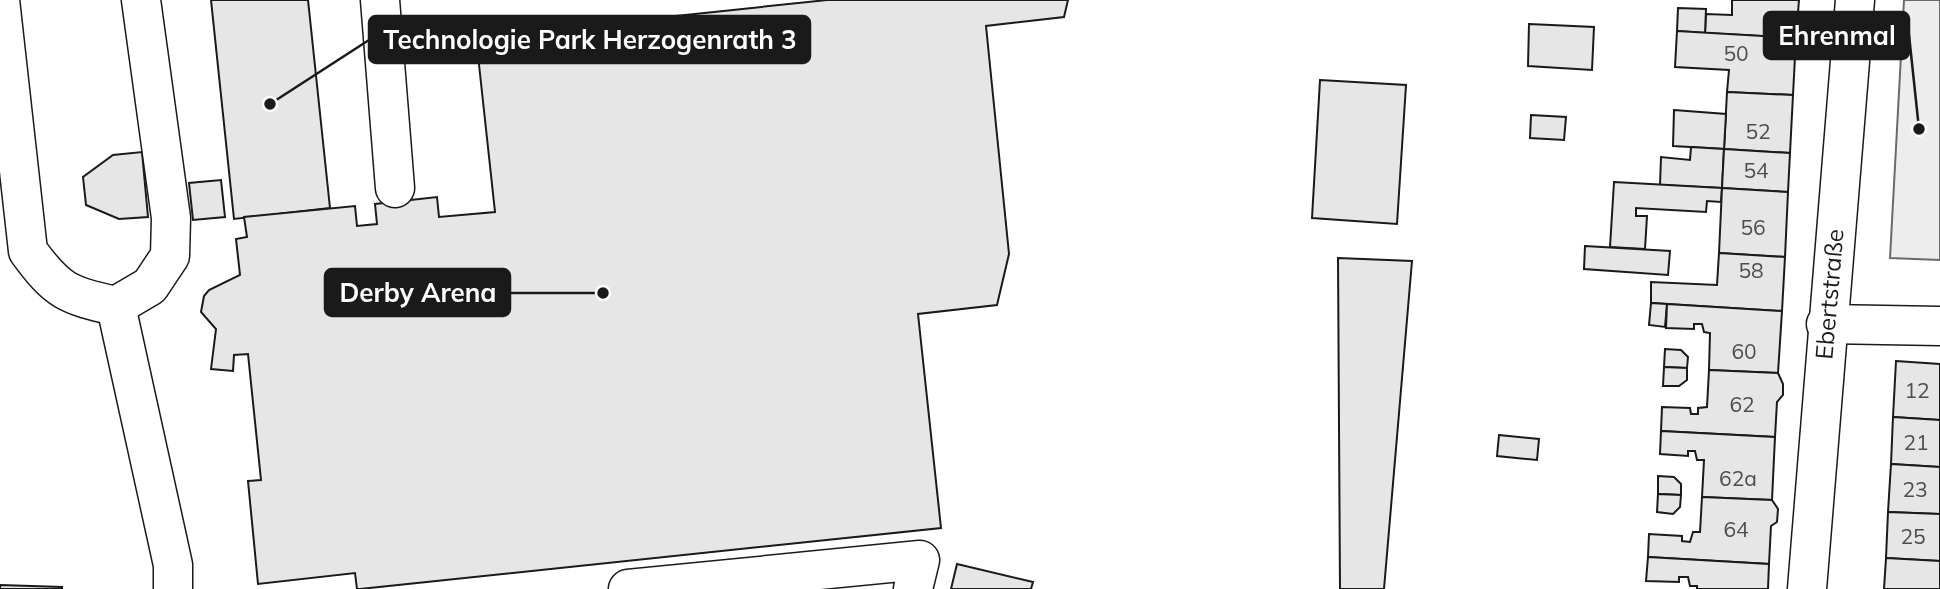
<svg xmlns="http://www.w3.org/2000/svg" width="1940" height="589" viewBox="0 0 1940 589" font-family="Mulish,sans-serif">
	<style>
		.built { fill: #ededed; stroke: #6a6a6a; stroke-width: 2 }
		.building { fill: #e6e6e6; stroke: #1a1a1a; stroke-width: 2 }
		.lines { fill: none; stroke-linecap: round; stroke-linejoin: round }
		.minor-casing { stroke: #1a1a1a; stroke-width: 41 }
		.minor { stroke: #fff; stroke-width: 38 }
		.labels { text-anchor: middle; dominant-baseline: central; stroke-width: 5; stroke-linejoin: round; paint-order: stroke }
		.number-label { font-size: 21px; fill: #4d4d4d }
		.street-label { font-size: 24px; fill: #1a1a1a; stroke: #fff }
		.leader { fill: none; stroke: #1a1a1a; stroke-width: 2.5 }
		.callout-dot { fill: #1a1a1a; stroke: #fff; stroke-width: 2.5 }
		.callout { fill: #1a1a1a; stroke: #1a1a1a; stroke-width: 2.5 }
		.callout-label { font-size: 26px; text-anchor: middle; font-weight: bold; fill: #fff }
	</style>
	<rect width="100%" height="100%" fill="#fff"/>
	<path class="built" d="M 1904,0 L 1940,0 L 1940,260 L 1890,258 Z"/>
	<g class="building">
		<path d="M 211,0 L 308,0 L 330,208 L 234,219 Z"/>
		<path d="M 827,0 L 1068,0 L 1064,17 L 986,26 L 1009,254 L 997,305 L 918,314 L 941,528 L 360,589 L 357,589 L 355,573 L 258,584 L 248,481 L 261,480 L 248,354 L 234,355 L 233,371 L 211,369 L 216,329 L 201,312 L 204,296 L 209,290 L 240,275 L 236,239 L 247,237 L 244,217 L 355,206 L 357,226 L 377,224 L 375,204 L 437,197 L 439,217 L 495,212 L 476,37 Z"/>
		<path d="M 1732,0 L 1799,0 L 1796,38 L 1705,33 L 1706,14 L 1732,15 Z"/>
		<path d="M 1678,8 L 1706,9 L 1705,33 L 1677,31 Z"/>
		<path d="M 1529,24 L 1594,27 L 1592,70 L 1528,66 Z"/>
		<path d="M 1677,31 L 1796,38 L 1793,95 L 1727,92 L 1729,70 L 1675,67 Z"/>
		<path d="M 1320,80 L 1406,85 L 1397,224 L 1312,218 Z"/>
		<path d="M 1727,92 L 1793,95 L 1790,153 L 1724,149 Z"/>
		<path d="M 1674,110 L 1726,114 L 1724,149 L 1673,146 Z"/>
		<path d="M 1531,115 L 1566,117 L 1564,140 L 1530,138 Z"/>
		<path d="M 1691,147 L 1724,149 L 1722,188 L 1660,185 L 1661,157 L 1690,160 Z"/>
		<path d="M 1724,149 L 1790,153 L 1788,192 L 1722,188 Z"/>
		<path d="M 142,152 L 148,217 L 119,219 L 86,205 L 83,177 L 113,155 Z"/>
		<path d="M 221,180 L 225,217 L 193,220 L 189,183 Z"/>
		<path d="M 1614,182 L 1722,188 L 1721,202 L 1707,201 L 1706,212 L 1636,208 L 1636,216 L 1647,216 L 1645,249 L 1610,247 Z"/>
		<path d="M 1722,188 L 1788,192 L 1785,257 L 1719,253 Z"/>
		<path d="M 1585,246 L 1670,251 L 1668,275 L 1584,269 Z"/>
		<path d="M 1719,253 L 1785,257 L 1782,311 L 1651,303 L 1651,282 L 1717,285 Z"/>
		<path d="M 1338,258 L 1412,261 L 1384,589 L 1340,589 Z"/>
		<path d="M 1651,303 L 1667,304 L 1665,327 L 1649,325 Z"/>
		<path d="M 1667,304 L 1782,311 L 1778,373 L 1709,370 L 1710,333 L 1704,332 L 1702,324 L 1694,324 L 1694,329 L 1666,328 Z"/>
		<path d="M 1665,349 L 1681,350 L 1688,357 L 1687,368 L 1664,367 Z"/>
		<path d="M 1896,361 L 1940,364 L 1940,420 L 1893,417 Z"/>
		<path d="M 1664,367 L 1687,368 L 1687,380 L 1679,386 L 1663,386 Z"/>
		<path d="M 1709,370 L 1778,373 L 1783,384 L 1783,395 L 1777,402 L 1775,437 L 1661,431 L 1662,407 L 1690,408 L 1691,414 L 1698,414 L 1698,408 L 1707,407 Z"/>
		<path d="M 1893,417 L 1940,420 L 1940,467 L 1891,464 Z"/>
		<path d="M 1661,431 L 1775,437 L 1772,500 L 1702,497 L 1704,460 L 1697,460 L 1695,451 L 1688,451 L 1688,456 L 1660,454 Z"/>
		<path d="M 1499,435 L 1539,439 L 1537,460 L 1497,456 Z"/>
		<path d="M 1891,464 L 1940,467 L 1940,514 L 1888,512 Z"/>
		<path d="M 1658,476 L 1674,477 L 1681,484 L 1681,495 L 1658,494 Z"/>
		<path d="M 1658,494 L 1681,495 L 1680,507 L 1673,514 L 1657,512 Z"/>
		<path d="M 1702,497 L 1772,500 L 1778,509 L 1777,522 L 1771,526 L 1769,564 L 1648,557 L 1649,534 L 1682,536 L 1682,541 L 1690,542 L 1693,532 L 1700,532 Z"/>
		<path d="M 1888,512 L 1940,514 L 1940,561 L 1886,558 Z"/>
		<path d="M 1648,557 L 1769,564 L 1768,589 L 1697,589 L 1697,586 L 1690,586 L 1688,577 L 1679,577 L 1679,582 L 1646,581 Z"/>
		<path d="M 1886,558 L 1940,561 L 1940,589 L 1884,589 Z"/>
		<path d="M 957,564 L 1033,582 L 1031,589 L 951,589 Z"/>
		<path d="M 0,585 L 62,587 L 62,589 L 0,589 Z"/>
	</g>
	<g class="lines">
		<g class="minor-casing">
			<g id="minor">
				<path d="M 0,0 L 28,251 C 58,292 67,295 116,306 L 150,286 L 170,256 L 171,218 L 141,0"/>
				<path d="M 380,0 L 395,188"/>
				<path d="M 116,306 L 173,565 L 173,589"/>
				<path d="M 1826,324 L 1940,326"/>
				<path d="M 628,589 L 920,560 L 913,589"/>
				<path d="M 1807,589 L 1855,0"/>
			</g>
		</g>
		<use href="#minor" class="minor"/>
	</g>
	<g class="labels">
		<g class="number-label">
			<text x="1736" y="53">50</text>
			<text x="1758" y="131">52</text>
			<text x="1756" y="170">54</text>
			<text x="1753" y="227">56</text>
			<text x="1751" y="270">58</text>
			<text x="1744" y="351">60</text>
			<text x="1917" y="390">12</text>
			<text x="1742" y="404">62</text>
			<text x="1916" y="442">21</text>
			<text x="1738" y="478">62a</text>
			<text x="1915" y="489">23</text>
			<text x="1736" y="529">64</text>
			<text x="1913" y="536">25</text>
		</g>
		<g class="street-label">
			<text transform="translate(1829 294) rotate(-85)">Ebertstraße</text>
		</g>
	</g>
	<path class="leader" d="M1919 129L1909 35M270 104L369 40M603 293L510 293"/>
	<g class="callout-dot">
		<circle cx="1919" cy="129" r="7"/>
		<circle cx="270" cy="104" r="7"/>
		<circle cx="603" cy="293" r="7"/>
	</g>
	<g class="callout">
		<rect x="1764" y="12" width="145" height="47" rx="7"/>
		<rect x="369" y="16" width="441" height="47" rx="7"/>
		<rect x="325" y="269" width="185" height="47" rx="7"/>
	</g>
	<g class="callout-label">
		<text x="1837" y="45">Ehrenmal</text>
		<text x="590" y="49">Technologie Park Herzogenrath 3</text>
		<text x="418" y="302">Derby Arena</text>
	</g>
</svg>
